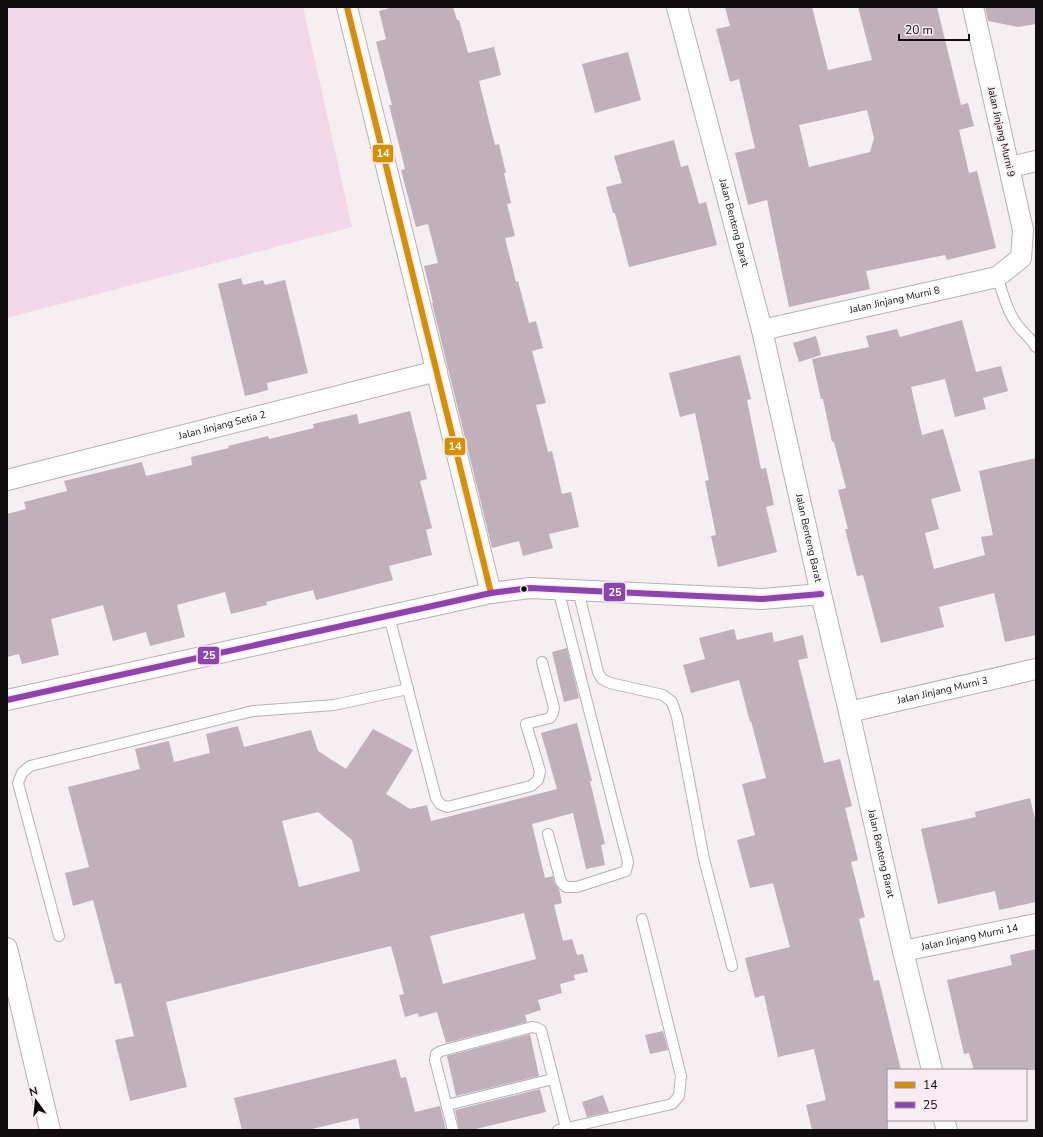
<svg xmlns="http://www.w3.org/2000/svg" width="1043" height="1137" viewBox="0 0 1043 1137" font-family="'Nunito Sans',sans-serif">
	<style>
		.green { fill: #f1d8e8 }
		.building { fill: #bfb0b9; fill-rule: evenodd }
		.lines { fill: none; stroke-linecap: round; stroke-linejoin: round }
		.service-casing { stroke: #b6b2b4; stroke-width: 12 }
		.minor-casing { stroke: #b6b2b4; stroke-width: 22 }
		.service { stroke: #fefdfd; stroke-width: 10 }
		.minor { stroke: #fefdfd; stroke-width: 20 }
		.bus-1-casing { stroke: #f8ecf3; stroke-width: 9 }
		.bus-2-casing { stroke: #f8ecf3; stroke-width: 9 }
		.bus-1 { stroke: #d48f02; stroke-width: 6 }
		.bus-2 { stroke: #8e44ad; stroke-width: 6 }
		.bus-dot { fill: #110d0f; stroke: #f8ecf3; stroke-width: 1.5 }
		.labels { text-anchor: middle; dominant-baseline: central; stroke-width: 3; stroke-linejoin: round; paint-order: stroke }
		.street-label { font-size: 10px; fill: #110d0f; stroke: #f8ecf3 }
		.line-badge { stroke: #f8ecf3; stroke-width: 1.5 }
		.badge-label { font-size: 11px; text-anchor: middle; font-weight: bold; fill: #fff }
	</style>
	<rect width="100%" height="100%" fill="#f5eff2"/>
	<path class="green" d="M 7,7 L 303,7 L 352,227 L 7,318 Z"/>
	<g class="building">
		<path d="M 393,7 L 453,7 L 457,20 L 459,20 L 468,53 L 494,47 L 501,75 L 479,81 L 495,145 L 499,144 L 506,173 L 504,173 L 511,203 L 507,204 L 515,236 L 505,238 L 516,282 L 518,281 L 529,323 L 536,321 L 543,348 L 532,351 L 546,403 L 536,405 L 548,452 L 552,451 L 562,494 L 571,492 L 579,527 L 549,534 L 553,548 L 523,556 L 519,541 L 492,548 L 432,303 L 433,303 L 424,266 L 438,263 L 428,224 L 416,227 L 401,170 L 405,169 L 389,105 L 392,105 L 376,42 L 386,39 L 379,11 Z"/>
		<path d="M 725,7 L 812,7 L 828,70 L 872,60 L 858,7 L 937,7 L 961,105 L 968,103 L 974,126 L 959,130 L 969,173 L 977,171 L 996,248 L 947,260 L 945,255 L 866,271 L 870,289 L 789,307 L 767,200 L 748,205 L 735,153 L 755,148 L 739,79 L 730,82 L 716,29 L 730,26 ZM 867,110 L 874,138 L 870,152 L 809,167 L 799,125 Z"/>
		<path d="M 985,7 L 1036,7 L 1036,24 L 1018,27 L 988,21 Z"/>
		<path d="M 628,52 L 641,100 L 595,113 L 582,64 Z"/>
		<path d="M 674,140 L 681,167 L 688,165 L 699,204 L 706,202 L 717,245 L 629,267 L 615,213 L 613,213 L 606,187 L 622,183 L 614,156 Z"/>
		<path d="M 241,278 L 243,285 L 263,280 L 265,285 L 285,280 L 308,373 L 267,383 L 268,390 L 245,396 L 218,284 Z"/>
		<path d="M 962,320 L 976,372 L 1001,366 L 1008,391 L 983,398 L 986,409 L 955,417 L 945,379 L 911,387 L 922,435 L 943,429 L 961,491 L 931,499 L 939,529 L 925,533 L 934,569 L 985,555 L 981,537 L 993,535 L 979,471 L 1036,458 L 1036,635 L 1005,642 L 994,593 L 939,607 L 944,627 L 881,643 L 863,575 L 857,576 L 845,529 L 848,529 L 838,490 L 846,488 L 834,442 L 832,442 L 823,399 L 821,399 L 812,359 L 869,347 L 866,336 L 897,329 L 900,337 Z"/>
		<path d="M 816,336 L 821,355 L 799,362 L 793,343 Z"/>
		<path d="M 740,355 L 751,399 L 747,400 L 761,469 L 766,468 L 774,505 L 766,507 L 777,552 L 718,567 L 711,536 L 716,535 L 705,481 L 709,480 L 695,413 L 680,417 L 669,373 Z"/>
		<path d="M 410,411 L 427,479 L 420,481 L 432,528 L 426,530 L 432,555 L 389,566 L 393,580 L 316,600 L 313,590 L 266,602 L 267,605 L 231,614 L 225,592 L 177,605 L 185,637 L 150,646 L 146,632 L 113,641 L 103,605 L 51,619 L 59,655 L 22,664 L 19,654 L 7,657 L 7,514 L 26,509 L 24,502 L 67,491 L 64,481 L 142,462 L 146,476 L 192,465 L 191,457 L 229,448 L 228,446 L 268,436 L 269,439 L 314,428 L 313,424 L 357,414 L 359,424 Z"/>
		<path d="M 734,629 L 737,640 L 772,632 L 774,642 L 803,635 L 808,658 L 798,660 L 824,763 L 840,759 L 852,806 L 845,808 L 858,860 L 851,862 L 865,917 L 859,919 L 874,981 L 879,980 L 901,1070 L 888,1070 L 888,1130 L 812,1130 L 806,1105 L 826,1100 L 814,1049 L 778,1057 L 764,995 L 755,998 L 745,958 L 790,947 L 773,883 L 750,888 L 737,840 L 755,835 L 742,784 L 766,778 L 751,721 L 750,722 L 739,680 L 691,693 L 683,665 L 705,659 L 699,638 Z"/>
		<path d="M 567,648 L 579,698 L 564,702 L 552,652 Z"/>
		<path d="M 577,723 L 592,781 L 590,781 L 605,844 L 601,845 L 605,865 L 586,869 L 573,813 L 532,824 L 545,878 L 553,876 L 555,884 L 559,889 L 562,903 L 554,905 L 563,941 L 572,939 L 577,955 L 583,954 L 588,972 L 574,975 L 575,980 L 560,984 L 562,993 L 538,1000 L 541,1010 L 525,1015 L 527,1022 L 446,1043 L 437,1012 L 419,1017 L 418,1013 L 405,1017 L 399,995 L 404,994 L 391,946 L 166,1002 L 187,1087 L 130,1101 L 115,1040 L 134,1036 L 121,983 L 115,984 L 93,900 L 73,906 L 65,873 L 89,867 L 68,787 L 140,769 L 135,749 L 169,741 L 174,762 L 210,753 L 206,734 L 238,726 L 244,747 L 311,730 L 318,751 L 346,769 L 373,729 L 413,750 L 386,794 L 410,809 L 427,805 L 431,821 L 557,789 L 541,733 ZM 318,812 L 352,840 L 360,871 L 299,887 L 282,821 ZM 524,913 L 536,959 L 443,984 L 430,936 Z"/>
		<path d="M 1030,798 L 1036,823 L 1036,902 L 999,910 L 995,891 L 938,904 L 921,829 L 976,817 L 975,812 Z"/>
		<path d="M 1036,949 L 1036,1070 L 974,1070 L 969,1053 L 964,1054 L 947,980 L 1012,965 L 1010,955 Z"/>
		<path d="M 663,1031 L 668,1050 L 650,1054 L 645,1035 Z"/>
		<path d="M 530,1034 L 539,1076 L 456,1096 L 447,1056 Z"/>
		<path d="M 396,1059 L 401,1078 L 406,1077 L 415,1112 L 440,1106 L 446,1130 L 360,1130 L 358,1118 L 308,1130 L 242,1130 L 234,1098 Z"/>
		<path d="M 540,1089 L 546,1112 L 472,1130 L 459,1130 L 455,1110 Z"/>
		<path d="M 603,1095 L 609,1112 L 587,1117 L 582,1102 Z"/>
	</g>
	<g class="lines">
		<g class="service-casing">
			<g id="service">
				<path d="M 997,277 C 1003,292 1006,310 1016,323 C 1022,332 1031,338 1036,347"/>
				<path d="M 578,590 L 598,672 L 602,679 L 610,683 L 663,695 L 672,702 L 677,717 L 704,859 L 732,966"/>
				<path d="M 389,616 L 436,798 L 440,804 L 447,807 L 531,786 L 538,780 L 540,771 L 526,724 L 550,718 L 553,713 L 554,708 L 542,662"/>
				<path d="M 548,834 L 561,882 L 566,887 L 577,887 L 626,871 L 628,862 L 558,589"/>
				<path d="M 59,936 L 18,783 L 22,773 L 30,766 L 253,711 L 334,705 L 408,689"/>
				<path d="M 447,1105 L 553,1079"/>
				<path d="M 453,1130 L 435,1060 L 436,1054 L 441,1051 L 532,1027 L 537,1028 L 541,1030 L 566,1128"/>
				<path d="M 558,1130 L 672,1104 L 679,1096 L 681,1076 L 642,919"/>
			</g>
		</g>
		<g class="minor-casing">
			<g id="minor">
				<path d="M 347,7 L 491,593"/>
				<path id="s1" d="M 677,7 L 762,330 L 821,594 L 849,712 L 903,951 L 932,1070"/>
				<path d="M 1010,167 L 1036,161"/>
				<path id="s2" d="M 762,330 L 997,277 L 1021,258 L 1023,230 L 973,7"/>
				<path id="s3" d="M 7,480 L 437,371"/>
				<path d="M 7,700 L 491,593 L 530,588 L 762,599 L 821,594"/>
				<path id="s4" d="M 849,712 L 1036,669"/>
				<path d="M 7,948 L 50,1130"/>
				<path id="s5" d="M 903,951 L 1036,924"/>
				<path d="M 944,1120 L 947,1130"/>
			</g>
		</g>
		<use href="#service" class="service"/>
		<use href="#minor" class="minor"/>
		<g class="bus-1-casing">
			<path id="bus-1" d="M 347,7 L 491,593"/>
		</g>
		<g class="bus-2-casing">
			<path id="bus-2" d="M 7,700 L 491,593 L 530,588 L 762,599 L 821,594"/>
		</g>
		<use href="#bus-1" class="bus-1"/>
		<use href="#bus-2" class="bus-2"/>
	</g>
	<circle class="bus-dot" cx="524" cy="589" r="3.5"/>
	<g class="labels">
		<g class="street-label">
			<text transform="translate(1001 132) rotate(77)">Jalan Jinjang Murni 9</text>
			<text stroke="none"><textPath href="#s1" startOffset="223">Jalan Benteng Barat</textPath></text>
			<text stroke="none"><textPath href="#s2" startOffset="136">Jalan Jinjang Murni 8</textPath></text>
			<text stroke="none"><textPath href="#s3" startOffset="222">Jalan Jinjang Setia 2</textPath></text>
			<text stroke="none"><textPath href="#s1" startOffset="547">Jalan Benteng Barat</textPath></text>
			<text stroke="none"><textPath href="#s4" startOffset="96">Jalan Jinjang Murni 3</textPath></text>
			<text stroke="none"><textPath href="#s1" startOffset="871">Jalan Benteng Barat</textPath></text>
			<text stroke="none"><textPath href="#s5" startOffset="68">Jalan Jinjang Murni 14</textPath></text>
		</g>
	</g>
	<g class="line-badge">
		<rect x="372" y="144" width="22" height="19" rx="4" fill="#d48f02"/>
		<rect x="444" y="437" width="22" height="19" rx="4" fill="#d48f02"/>
		<rect x="603" y="582" width="23" height="20" rx="4" fill="#8e44ad"/>
		<rect x="197" y="646" width="23" height="19" rx="4" fill="#8e44ad"/>
	</g>
	<g class="badge-label">
		<text x="383" y="157">14</text>
		<text x="455" y="450">14</text>
		<text x="615" y="596">25</text>
		<text x="209" y="659">25</text>
	</g>
	<rect width="1043" height="1137" fill="none" stroke="#110d0f" stroke-width="16"/>
	<rect x="887" y="1069" width="140" height="52" fill="#f8ecf3" stroke="#9c9398"/>
	<rect x="895" y="1082" width="20" height="6" fill="#d48f02" stroke="#9c9398"/>
	<text x="923" y="1089" font-size="12" fill="#110d0f">14</text>
	<rect x="895" y="1102" width="20" height="6" fill="#8e44ad" stroke="#9c9398"/>
	<text x="923" y="1109" font-size="12" fill="#110d0f">25</text>
	<g transform="translate(36 1101) rotate(345)" stroke="#f8ecf3" stroke-width="3" paint-order="stroke">
	<path d="M0-3L7 15L0 10L-7 15Z" fill="#110d0f"/>
	<text y="-6" font-size="11" font-weight="bold" text-anchor="middle" fill="#110d0f">N</text>
	</g>
	<path d="M899 34v6h70v-6" fill="none" stroke="#110d0f" stroke-width="2"/>
	<text x="905" y="34" font-size="12" fill="#110d0f" stroke="#f8ecf3" stroke-width="3" paint-order="stroke">20 m</text>
</svg>
